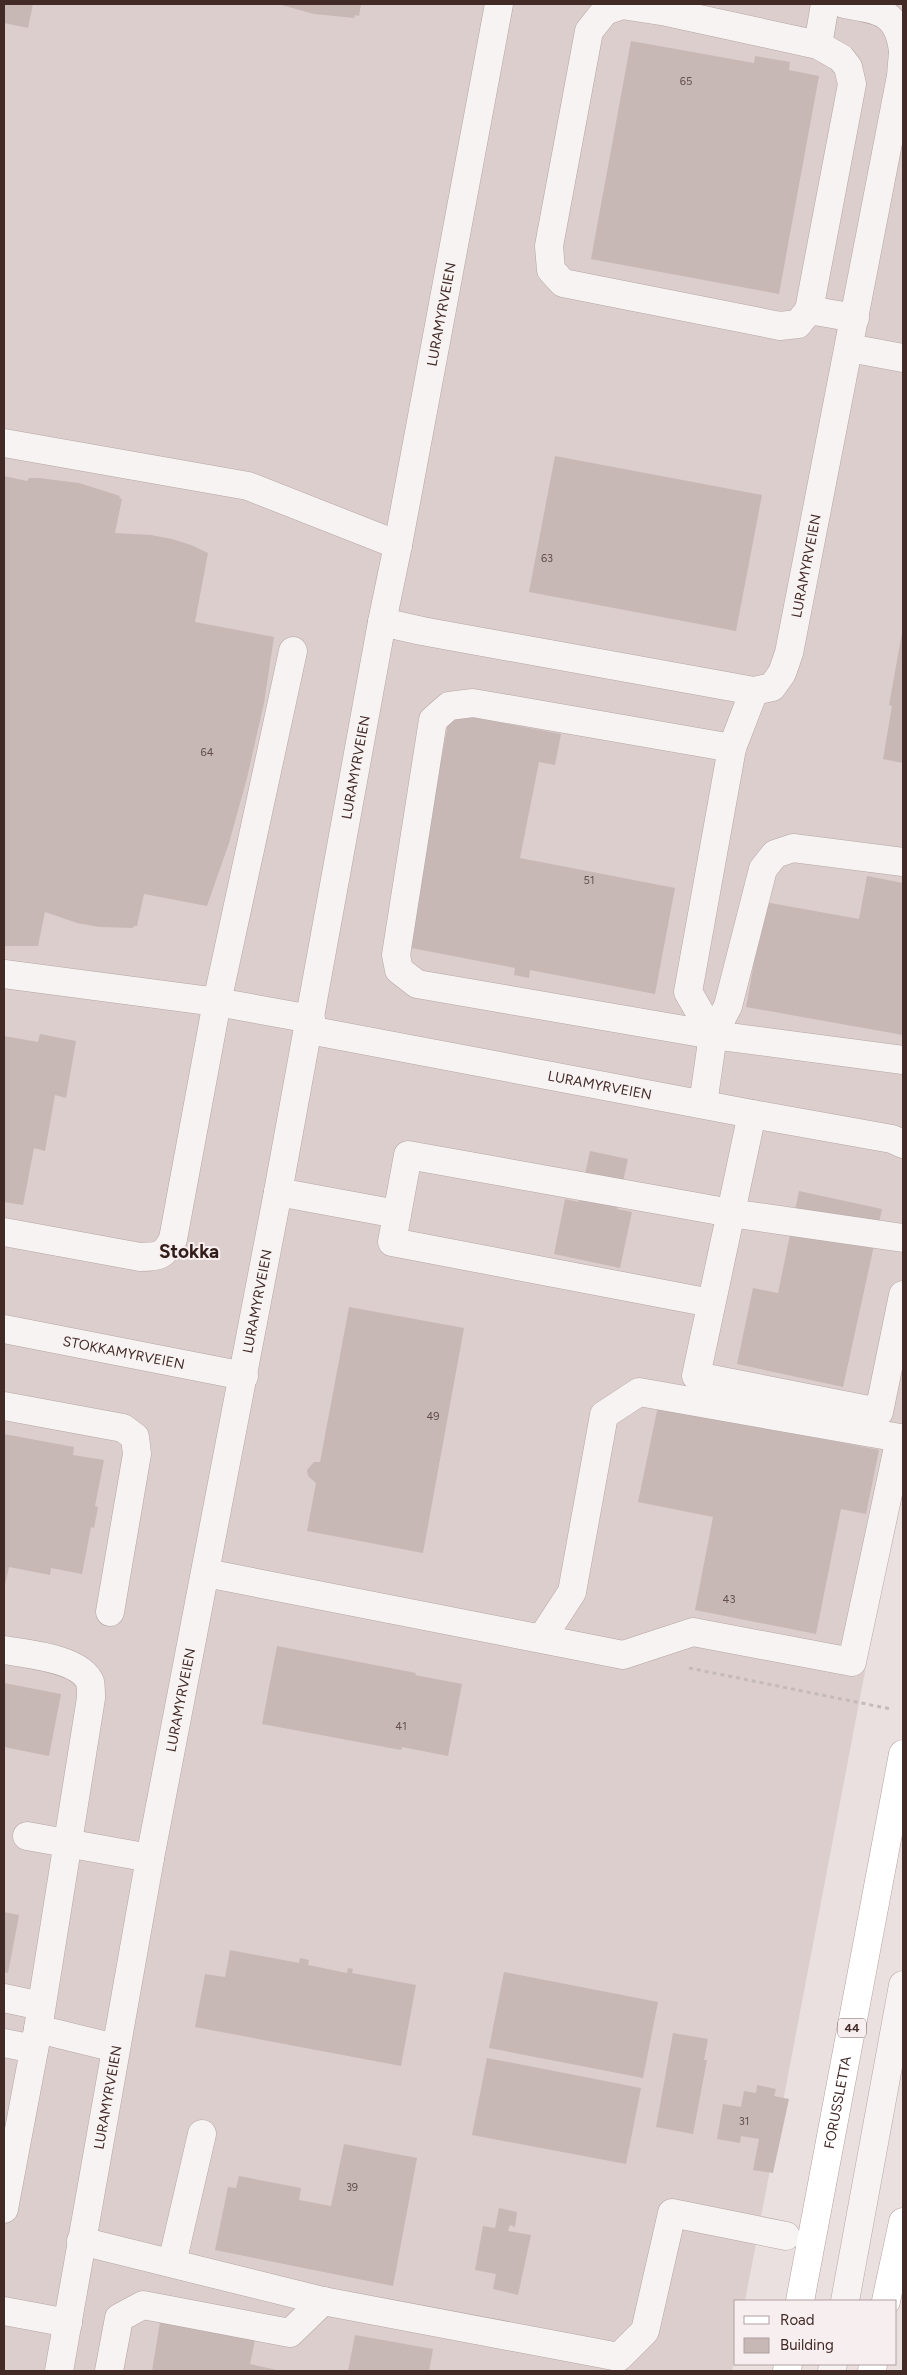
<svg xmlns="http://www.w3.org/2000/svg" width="907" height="2375" viewBox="0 0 907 2375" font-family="Figtree,sans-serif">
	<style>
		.built { fill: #dccecd }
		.building { fill: #c7b8b6 }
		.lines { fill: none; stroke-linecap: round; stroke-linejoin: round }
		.minor-casing { stroke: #b4a6a4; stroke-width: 29 }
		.major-casing { stroke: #b6a09d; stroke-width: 29 }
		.path { stroke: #c4bbb9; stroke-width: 3; stroke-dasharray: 4 4; stroke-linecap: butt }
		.minor { stroke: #f7f3f2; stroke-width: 28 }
		.major { stroke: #fff; stroke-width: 28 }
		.labels { text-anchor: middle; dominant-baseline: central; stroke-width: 4; stroke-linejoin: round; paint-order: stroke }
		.number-label { font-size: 11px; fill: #634e4b }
		.shield { fill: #f7efef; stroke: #786563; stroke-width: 1 }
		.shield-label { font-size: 12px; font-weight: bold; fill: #422a27 }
		.street-label { font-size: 14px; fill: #422a27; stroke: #f7efef }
		.district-label { font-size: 19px; font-weight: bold; fill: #331d19; stroke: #f7efef }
	</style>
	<rect width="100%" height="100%" fill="#eae0df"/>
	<path class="built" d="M 4,4 L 903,4 L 903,1472 L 745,2301 L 736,2301 L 736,2350 L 732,2371 L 4,2371 Z"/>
	<g class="building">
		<path d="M 4,4 L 33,4 L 28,28 L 4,23 Z"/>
		<path d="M 278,4 L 361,4 L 359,16 L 355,15 L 354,18 L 314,14 Z"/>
		<path d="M 631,41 L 754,63 L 755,56 L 790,62 L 789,70 L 819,76 L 779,294 L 591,259 Z"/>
		<path d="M 555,456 L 762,495 L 736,631 L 529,592 Z"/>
		<path d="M 4,476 L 27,481 L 29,478 L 39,478 L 79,483 L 120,496 L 119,498 L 122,499 L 115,533 L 151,535 L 172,539 L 191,545 L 208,553 L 195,622 L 274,637 L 264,703 L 247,778 L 229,843 L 207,906 L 144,894 L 137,926 L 134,926 L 133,928 L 99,927 L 77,923 L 45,912 L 38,946 L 4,946 Z"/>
		<path d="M 902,633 L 903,633 L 903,763 L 883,759 L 892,706 L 889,705 Z"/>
		<path d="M 450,713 L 561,734 L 555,765 L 539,762 L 520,858 L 675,888 L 655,994 L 530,970 L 529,978 L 514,975 L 515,968 L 406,947 Z"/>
		<path d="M 867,876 L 903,883 L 903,1035 L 746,1007 L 765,902 L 859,919 Z"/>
		<path d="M 40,1034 L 76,1041 L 66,1098 L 55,1095 L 45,1151 L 34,1148 L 23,1205 L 4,1202 L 4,1036 L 38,1042 Z"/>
		<path d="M 590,1151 L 628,1159 L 617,1209 L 632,1212 L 620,1268 L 554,1254 L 565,1199 L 579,1202 Z"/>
		<path d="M 799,1191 L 882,1209 L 843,1387 L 737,1364 L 753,1288 L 778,1293 Z"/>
		<path d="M 349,1307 L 464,1328 L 423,1553 L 307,1531 L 316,1483 L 308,1476 L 307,1470 L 314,1462 L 320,1462 Z"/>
		<path d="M 658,1406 L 879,1450 L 866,1514 L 841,1509 L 816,1634 L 695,1610 L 713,1517 L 638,1502 Z"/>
		<path d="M 4,1434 L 74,1447 L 73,1455 L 104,1460 L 95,1506 L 98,1507 L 94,1528 L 91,1527 L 82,1574 L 51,1568 L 50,1575 L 9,1567 L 4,1589 Z"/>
		<path d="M 277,1646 L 416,1673 L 415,1675 L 462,1684 L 448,1756 L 402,1747 L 401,1750 L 262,1724 Z"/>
		<path d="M 4,1683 L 61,1694 L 49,1756 L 4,1747 Z"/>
		<path d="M 4,1912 L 19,1915 L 8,1973 L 4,1972 Z"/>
		<path d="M 230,1950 L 299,1963 L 300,1958 L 309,1960 L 308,1965 L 347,1973 L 348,1968 L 353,1969 L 352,1973 L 416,1985 L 401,2066 L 195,2027 L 205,1974 L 225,1977 Z"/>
		<path d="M 504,1972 L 658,2002 L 643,2078 L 489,2048 Z"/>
		<path d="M 673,2033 L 708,2039 L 704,2060 L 707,2060 L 693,2134 L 656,2127 Z"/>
		<path d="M 487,2058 L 641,2088 L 626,2164 L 472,2135 Z"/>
		<path d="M 757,2085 L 776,2089 L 774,2096 L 789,2099 L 773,2173 L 753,2170 L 759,2139 L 741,2136 L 740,2143 L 717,2139 L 723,2104 L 741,2107 L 744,2091 L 756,2093 Z"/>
		<path d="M 344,2144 L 417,2158 L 393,2286 L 215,2250 L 228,2187 L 236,2188 L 239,2176 L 301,2188 L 299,2200 L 331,2206 Z"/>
		<path d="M 499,2208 L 517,2212 L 515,2227 L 510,2225 L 508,2231 L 531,2235 L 518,2295 L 493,2289 L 496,2274 L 475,2270 L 483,2226 L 495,2228 Z"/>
		<path d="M 160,2322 L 255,2340 L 250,2364 L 282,2371 L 152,2371 Z"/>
		<path d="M 355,2335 L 433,2349 L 429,2371 L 348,2371 Z"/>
	</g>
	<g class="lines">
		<g class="minor-casing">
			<g id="minor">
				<path d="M 844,4 C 879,10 898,11 903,51"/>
				<path d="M 622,5 L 667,12 L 818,45 L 841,58 L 848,67 L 852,84 L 809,310 L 798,324 L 780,326 L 563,283 L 551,270 L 549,246 L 589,31 L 605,11 Z"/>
				<path d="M 818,45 L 825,4"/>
				<path d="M 809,310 L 855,318"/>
				<path d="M 849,348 L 903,358"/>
				<path d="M 4,443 L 248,486 L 398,545"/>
				<path id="s1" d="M 382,622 L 422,631 L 754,691 L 772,687 L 782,673 L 789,653 L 901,76 L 903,52"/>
				<path d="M 732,748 L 473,703 L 449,706 L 433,720 L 396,955 L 399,970 L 417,984 L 713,1035 L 903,1060"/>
				<path d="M 4,974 L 217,1002 L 311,1019"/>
				<path id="s2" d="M 309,1030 L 752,1114 L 892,1139 L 903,1144"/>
				<path d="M 713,1035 L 728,1006 L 763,869 L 775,854 L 793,848 L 903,862"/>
				<path d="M 703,1104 L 713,1035 L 688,992 L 732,748 L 754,691"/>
				<path d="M 752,1114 L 696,1376 L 879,1412 L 903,1295"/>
				<path d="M 278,1192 L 397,1214"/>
				<path d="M 4,1232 L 140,1257 C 159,1257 164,1256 173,1239 L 217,1002 L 293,651"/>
				<path d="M 711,1303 L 392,1242 L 408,1155 L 731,1213 L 903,1238"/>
				<path id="s3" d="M 4,1329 L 244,1376"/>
				<path d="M 4,1406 L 123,1428 L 135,1437 L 137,1454 L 110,1612"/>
				<path d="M 206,1573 L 623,1655 L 693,1632 L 852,1662 L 900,1438 L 639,1392 L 604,1415 L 572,1592 L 542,1638"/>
				<path d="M 4,1650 C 26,1654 80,1658 90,1682 C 91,1686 91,1693 91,1698 L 38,2029 L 4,2209"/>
				<path d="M 27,1836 L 150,1858"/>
				<path d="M 4,1998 L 41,2006"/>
				<path d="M 38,2029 L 115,2048"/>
				<path d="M 4,2043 L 34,2049"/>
				<path d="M 81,2241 L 323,2301 L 619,2357 L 645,2331 L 672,2213 L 786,2236"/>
				<path d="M 172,2263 L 202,2134"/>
				<path d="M 845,2301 L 903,1985"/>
				<path d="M 4,2311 L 68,2323"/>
				<path id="s4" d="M 59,2371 L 150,1858 L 278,1192 L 382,622 L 398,545 L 499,4"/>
				<path d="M 109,2371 L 119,2318 L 143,2305 L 290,2333 L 323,2301"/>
				<path d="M 832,2371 L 833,2364"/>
			</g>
		</g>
		<g class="major-casing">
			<g id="major">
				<path id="s5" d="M 800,2301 L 903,1754"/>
				<path d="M 886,2301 L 903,2222"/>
				<path d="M 787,2371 L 788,2364"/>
				<path d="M 872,2371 L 873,2364"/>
			</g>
		</g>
		<path class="path" d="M 689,1668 L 891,1709"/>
		<use href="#minor" class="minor"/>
		<use href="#major" class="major"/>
	</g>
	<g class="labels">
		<g class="number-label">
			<text x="686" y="81">65</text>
			<text x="547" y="558">63</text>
			<text x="207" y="752">64</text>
			<text x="589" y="880">51</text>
			<text x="433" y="1416">49</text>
			<text x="729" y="1599">43</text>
			<text x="401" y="1726">41</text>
			<text x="744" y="2121">31</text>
			<text x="352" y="2187">39</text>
		</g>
		<rect class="shield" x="838" y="2018.5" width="28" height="19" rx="4"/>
		<g class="shield-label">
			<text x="852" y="2028">44</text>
		</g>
		<g class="street-label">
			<text stroke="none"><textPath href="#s4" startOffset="2092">LURAMYRVEIEN</textPath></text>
			<text stroke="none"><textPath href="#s1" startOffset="524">LURAMYRVEIEN</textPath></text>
			<text stroke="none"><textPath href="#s4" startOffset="1631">LURAMYRVEIEN</textPath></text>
			<text stroke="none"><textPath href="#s2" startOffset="296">LURAMYRVEIEN</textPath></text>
			<text stroke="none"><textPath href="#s4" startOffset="1088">LURAMYRVEIEN</textPath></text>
			<text stroke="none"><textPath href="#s3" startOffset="122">STOKKAMYRVEIEN</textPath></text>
			<text stroke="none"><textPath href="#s4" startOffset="682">LURAMYRVEIEN</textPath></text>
			<text stroke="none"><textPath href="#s4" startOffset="278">LURAMYRVEIEN</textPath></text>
			<text stroke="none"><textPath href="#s5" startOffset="202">FORUSSLETTA</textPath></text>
		</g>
		<g class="district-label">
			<text x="189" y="1251">Stokka</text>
		</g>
	</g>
	<rect width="907" height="2375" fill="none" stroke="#422a27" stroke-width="10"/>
	<rect x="734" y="2300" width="162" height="65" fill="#f7efef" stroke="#afa09f"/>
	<rect x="744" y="2316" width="25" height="8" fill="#ffffff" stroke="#afa09f"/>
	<text x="780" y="2325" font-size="15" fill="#422a27">Road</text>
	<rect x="744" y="2338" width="25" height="15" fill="#c7b8b6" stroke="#afa09f"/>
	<text x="780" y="2350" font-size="15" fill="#422a27">Building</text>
</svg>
